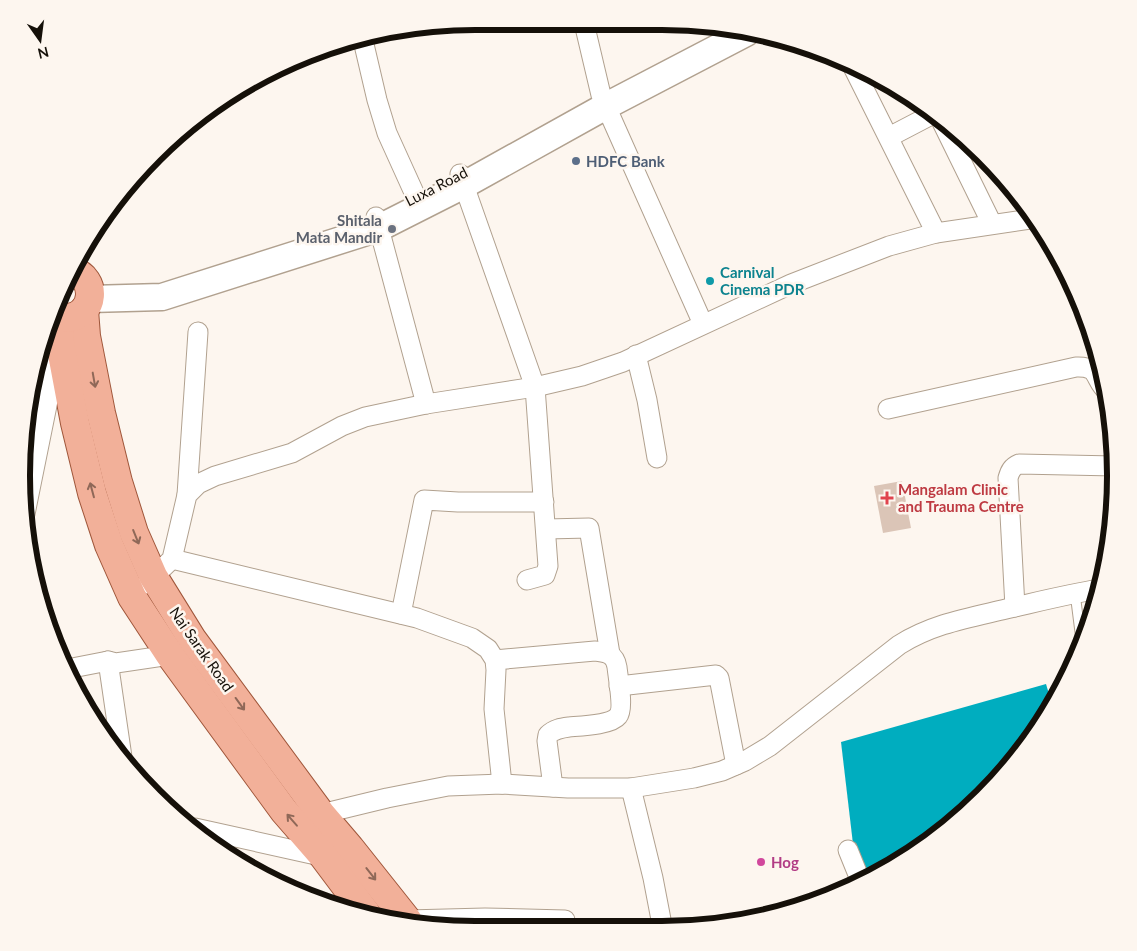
<svg xmlns="http://www.w3.org/2000/svg" width="1137" height="951" viewBox="0 0 1137 951" font-family="Lato,sans-serif">
	<style>
		.water { fill: #00adbf }
		.building { fill: #dbc5b7 }
		.lines { fill: none; stroke-linecap: round; stroke-linejoin: round }
		.lane-casing { stroke: #b1a18f; stroke-width: 11 }
		.street-casing { stroke: #b1a18f; stroke-width: 21 }
		.secondary-casing { stroke: #b1a18f; stroke-width: 29 }
		.primary-casing { stroke: #9f563a; stroke-width: 30 }
		.lane { stroke: #fff; stroke-width: 9 }
		.street { stroke: #fff; stroke-width: 19 }
		.secondary { stroke: #fff; stroke-width: 26 }
		.primary { stroke: #f2b099; stroke-width: 28 }
		.oneway { stroke: #8f6858 }
		.service-dot { fill: #5c6f8a; stroke: #fdf6ef; stroke-width: 2 }
		.worship-dot { fill: #6b7280; stroke: #fdf6ef; stroke-width: 2 }
		.culture-dot { fill: #0f9aa8; stroke: #fdf6ef; stroke-width: 2 }
		.health-dot { fill: #e0444e; stroke: #fdf6ef; stroke-width: 2 }
		.hotel-dot { fill: #d1479c; stroke: #fdf6ef; stroke-width: 2 }
		.labels { text-anchor: middle; dominant-baseline: central; stroke-width: 5; stroke-linejoin: round; paint-order: stroke }
		.service-label { font-size: 15px; font-weight: bold; fill: #4e5e75; stroke: #fdf6ef; text-anchor: start }
		.street-label { font-size: 15px; fill: #151009; stroke: #fdf6ef }
		.worship-label { font-size: 15px; font-weight: bold; fill: #5b616d; stroke: #fdf6ef; text-anchor: end }
		.culture-label { font-size: 15px; font-weight: bold; fill: #0d838f; stroke: #fdf6ef; text-anchor: start }
		.health-label { font-size: 15px; font-weight: bold; fill: #be3a42; stroke: #fdf6ef; text-anchor: start }
		.hotel-label { font-size: 15px; font-weight: bold; fill: #b23c85; stroke: #fdf6ef; text-anchor: start }
		.rim { fill: none; stroke: #151009; stroke-width: 6 }
	</style>
	<rect width="100%" height="100%" fill="#fdf6ef"/>
	<path class="water" d="M 1046,684 L 1052,704 L 1039,728 L 982,797 L 914,853 L 862,881 L 857,878 L 841,742 Z"/>
	<path class="building" d="M 902,481 L 911,528 L 883,533 L 874,486 Z"/>
	<g class="lines">
		<g class="lane-casing">
			<path id="lane" d="M 1075,593 L 1082,648"/>
		</g>
		<g class="street-casing">
			<g id="street">
				<path d="M 584,23 L 601,95 L 703,324"/>
				<path d="M 362,36 L 377,100 L 387,133 L 416,197"/>
				<path d="M 852,65 L 936,233"/>
				<path d="M 939,116 L 992,224"/>
				<path d="M 889,137 L 935,113"/>
				<path d="M 460,174 L 535,387 L 548,566 L 545,575 L 527,580"/>
				<path d="M 376,217 L 426,404"/>
				<path d="M 636,355 L 647,400 L 657,458"/>
				<path d="M 888,409 L 1076,367 C 1101,366 1093,380 1108,392"/>
				<path d="M 187,495 L 198,332"/>
				<path d="M 25,514 L 57,356"/>
				<path d="M 546,529 L 589,528 L 610,654"/>
				<path d="M 172,559 L 417,618 L 472,638 L 488,649 L 495,660 L 496,670 L 494,709 L 502,784"/>
				<path d="M 146,584 L 172,559 L 187,495 L 198,484 L 215,476 L 292,453 L 342,426 L 365,417 L 426,404 L 535,387 L 582,376 L 623,362 L 791,284 L 889,246 L 936,233 L 1030,219"/>
				<path d="M 1015,607 L 1008,478 C 1010,471 1012,467 1019,464 L 1115,466"/>
				<path d="M 401,614 L 424,500 L 458,502 L 544,502"/>
				<path d="M 495,660 L 595,651 C 606,652 615,654 617,667 C 618,677 624,709 618,716 C 611,725 580,726 569,727 C 561,728 554,729 548,735 L 547,741 L 553,787"/>
				<path d="M 108,661 L 122,757"/>
				<path d="M 67,669 L 108,661 L 116,663 L 170,655"/>
				<path d="M 619,686 L 716,675 L 719,678 L 720,683 L 736,765"/>
				<path d="M 631,788 L 653,878 L 663,930"/>
				<path d="M 321,814 L 387,798 L 448,786 L 502,784 L 568,788 L 631,788 L 694,778 L 722,771 L 745,761 L 770,746 L 899,645 C 932,624 968,618 1006,609 C 1037,602 1068,594 1100,589"/>
				<path d="M 195,828 L 325,857"/>
				<path d="M 848,850 L 861,882"/>
				<path d="M 407,920 L 485,918 L 565,920 L 566,929"/>
			</g>
		</g>
		<g class="secondary-casing">
			<path id="secondary" d="M 90,299 L 162,297 L 379,228 L 464,185 L 606,106 L 746,33"/>
		</g>
		<g class="primary-casing">
			<g id="primary">
				<path d="M 84,310 L 86,336 L 101,413 L 118,482 L 134,533 L 153,576 L 192,639 L 321,814 L 350,848 L 408,921"/>
				<path d="M 58,317 L 60,343 L 75,423 L 92,493 L 109,545 L 132,597 L 170,655 L 284,811 L 324,857 L 366,913"/>
				<path d="M 68,318 C 95,315 98,278 72,271"/>
			</g>
		</g>
		<use href="#lane" class="lane"/>
		<use href="#street" class="street"/>
		<use href="#secondary" class="secondary"/>
		<use href="#primary" class="primary"/>
	</g>
	<defs><path id="oneway-shaft" d="M-6 0H5M1.5-3L5.5 0L1.5 3" fill="none" stroke-width="1.6" stroke-linecap="round" stroke-linejoin="round" transform="scale(1.25)"/></defs>
	<g class="oneway">
		<use href="#oneway-shaft" transform="translate(94 380) rotate(80)"/>
		<use href="#oneway-shaft" transform="translate(92 490) rotate(-105)"/>
		<use href="#oneway-shaft" transform="translate(136 537) rotate(68)"/>
		<use href="#oneway-shaft" transform="translate(240 704) rotate(54)"/>
		<use href="#oneway-shaft" transform="translate(292 820) rotate(-131)"/>
		<use href="#oneway-shaft" transform="translate(371 874) rotate(52)"/>
	</g>
	<circle class="service-dot" cx="576" cy="161" r="5"/>
	<circle class="worship-dot" cx="392" cy="229" r="5"/>
	<circle class="culture-dot" cx="710" cy="281" r="5"/>
	<path class="health-dot" d="M884.5 490.5h5v5h5v5h-5v5h-5v-5h-5v-5h5z"/>
	<circle class="hotel-dot" cx="761" cy="862" r="5"/>
	<g class="labels">
		<g class="service-label">
			<text x="586" y="161">HDFC Bank</text>
		</g>
		<g class="street-label">
			<text transform="translate(436 186) rotate(-27)">Luxa Road</text>
			<text transform="translate(202 649) rotate(55)">Nai Sarak Road</text>
		</g>
		<g class="worship-label">
			<text x="382" y="220">Shitala<tspan x="382" dy="17">Mata Mandir</tspan></text>
		</g>
		<g class="culture-label">
			<text x="720" y="272">Carnival<tspan x="720" dy="17">Cinema PDR</tspan></text>
		</g>
		<g class="health-label">
			<text x="898" y="489">Mangalam Clinic<tspan x="898" dy="17">and Trauma Centre</tspan></text>
		</g>
		<g class="hotel-label">
			<text x="771" y="862">Hog</text>
		</g>
	</g>
	<path d="M0 0H1137V951H0ZM475 30H662A445 445 0 0 1 1107 475V476A445 445 0 0 1 662 921H475A445 445 0 0 1 30 476V475A445 445 0 0 1 475 30Z" fill="#fdf6ef" fill-rule="evenodd"/>
	<path class="rim" d="M475 30H662A445 445 0 0 1 1107 475V476A445 445 0 0 1 662 921H475A445 445 0 0 1 30 476V475A445 445 0 0 1 475 30Z"/>
	<g transform="translate(40 40) rotate(166)" stroke="#fdf6ef" stroke-width="4" paint-order="stroke">
	<path d="M0-4L9 19L0 12L-9 19Z" fill="#151009"/>
	<text y="-8" font-size="14" font-weight="bold" text-anchor="middle" fill="#151009">N</text>
	</g>
</svg>
